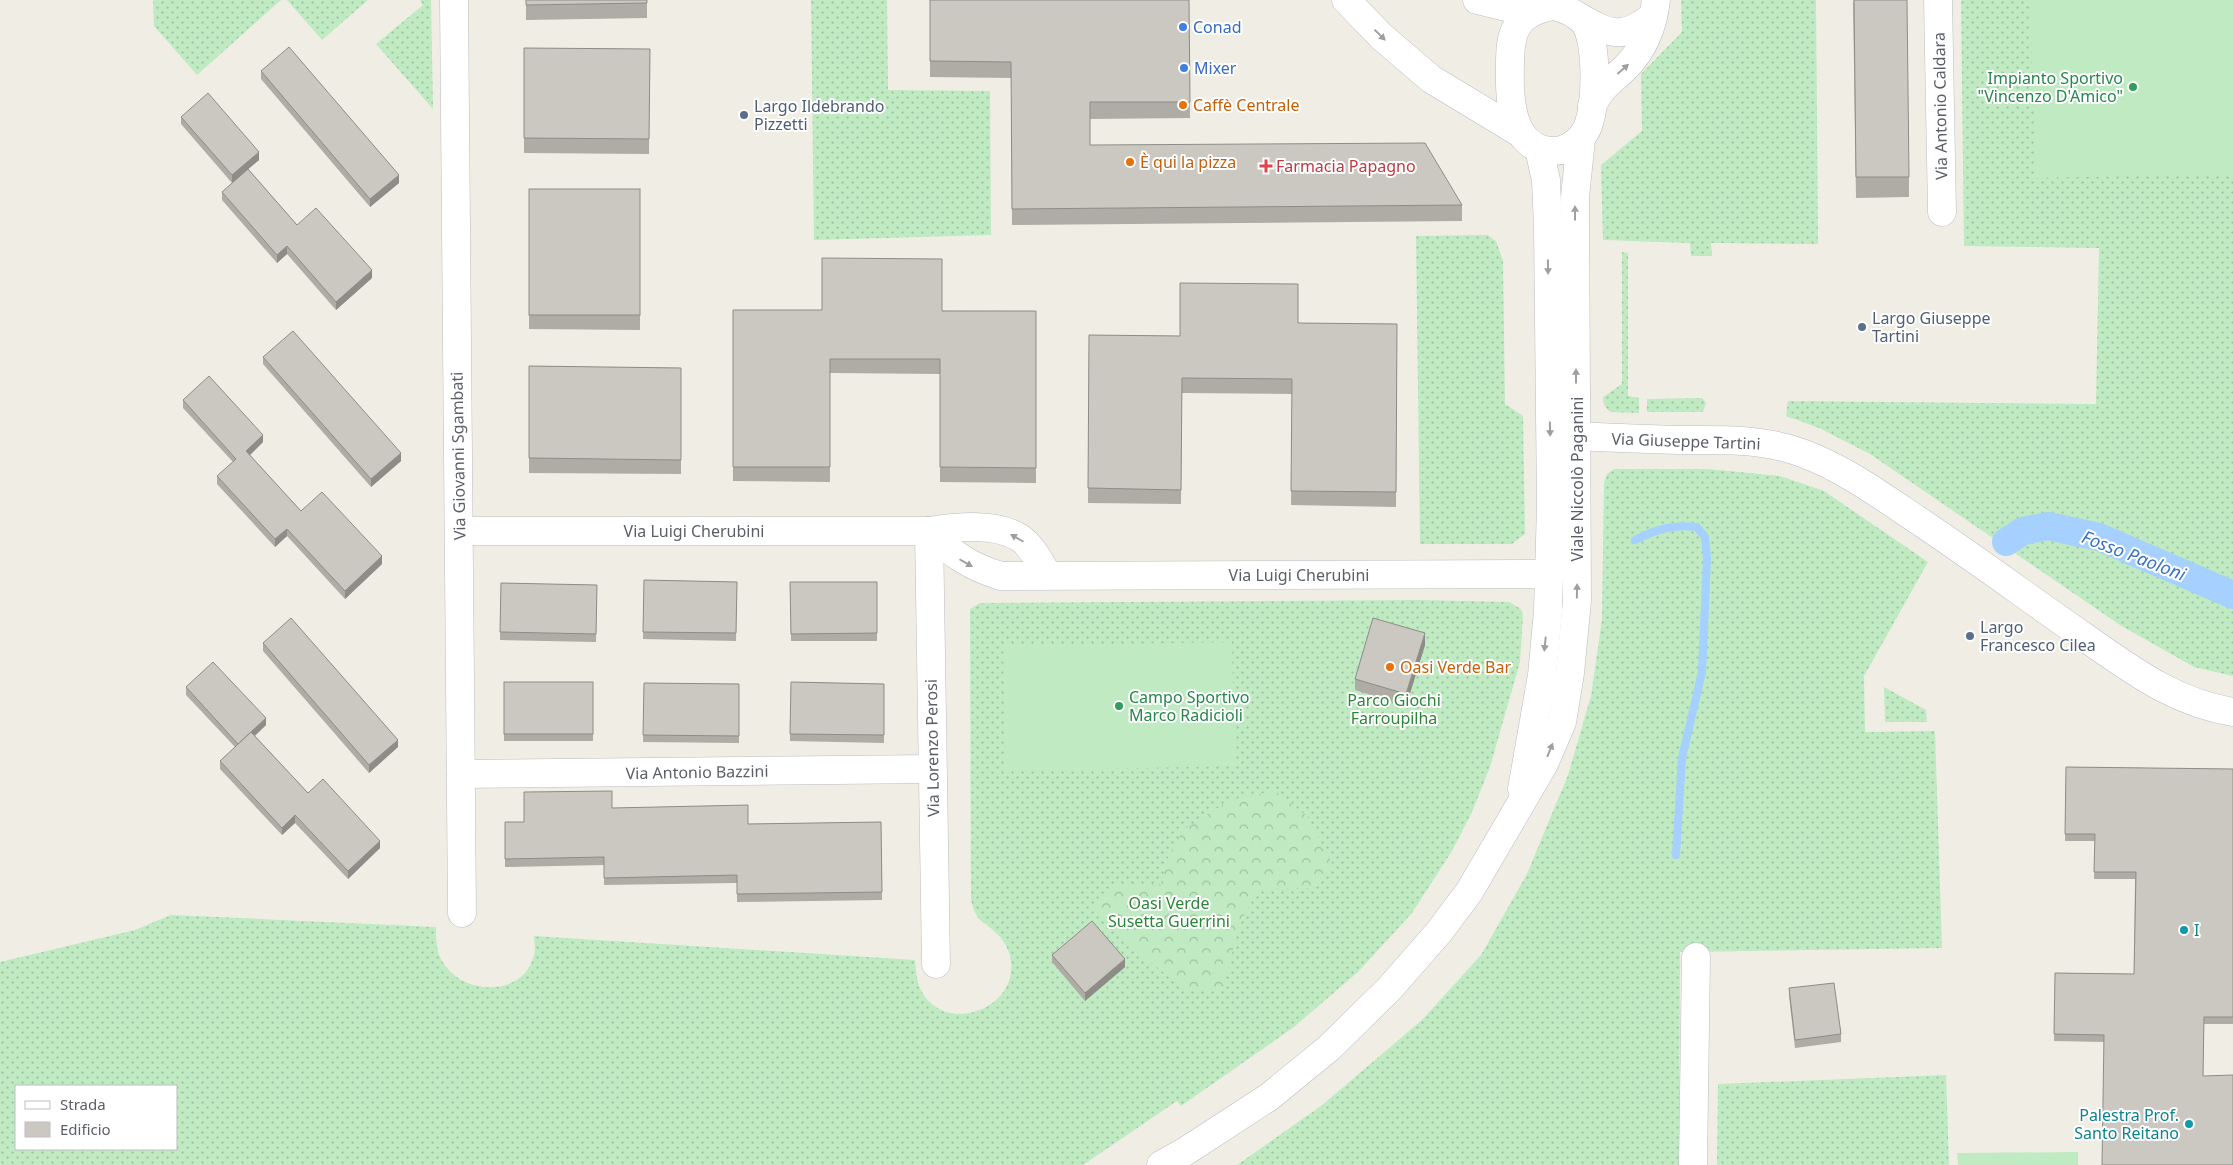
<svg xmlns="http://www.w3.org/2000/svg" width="2233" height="1165" viewBox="0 0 2233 1165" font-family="'Noto Sans',sans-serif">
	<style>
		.grass { fill: url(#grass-dots); fill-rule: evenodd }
		.forest { fill: url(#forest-crowns) }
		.garden { fill: #bfeac2 }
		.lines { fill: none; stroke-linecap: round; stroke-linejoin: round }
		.stream { stroke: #a5d0ff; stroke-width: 8 }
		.canal { stroke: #a5d0ff; stroke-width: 28 }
		.minor-casing { stroke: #b9bcc1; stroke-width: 29 }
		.minor { stroke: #fff; stroke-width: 28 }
		.wall { fill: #afaca6 }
		.shaded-wall { fill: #8e8c87 }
		.building { fill: #cbc8c1; stroke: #8e8c87 }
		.oneway { fill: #9da0a3 }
		.shop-dot { fill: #3f7fe0; stroke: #fff; stroke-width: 2 }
		.leisure-dot { fill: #2e9e5b; stroke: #fff; stroke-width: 2 }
		.food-dot { fill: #e8710a; stroke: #fff; stroke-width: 2 }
		.service-dot { fill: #5c6f8a; stroke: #fff; stroke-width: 2 }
		.health-dot { fill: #e0444e; stroke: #fff; stroke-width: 2 }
		.culture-dot { fill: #0f9aa8; stroke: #fff; stroke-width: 2 }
		.labels { text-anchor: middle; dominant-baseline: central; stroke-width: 4; stroke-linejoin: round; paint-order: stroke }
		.shop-label { font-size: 16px; fill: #366cbe; stroke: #fff; text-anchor: start }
		.leisure-label { font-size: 16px; fill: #27864d; stroke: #fff; text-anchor: end }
		.food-label { font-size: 16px; fill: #c56008; stroke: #fff; text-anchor: start }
		.service-label { font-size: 16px; fill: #4e5e75; stroke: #fff; text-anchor: start }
		.street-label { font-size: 16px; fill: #5c6066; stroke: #fff }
		.health-label { font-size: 16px; fill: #be3a42; stroke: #fff; text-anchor: start }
		.park-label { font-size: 16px; fill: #2d8539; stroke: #fff }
		.culture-label { font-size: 16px; fill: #0d838f; stroke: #fff; text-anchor: start }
		.water-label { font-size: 18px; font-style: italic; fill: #3a72c5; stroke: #fff }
	</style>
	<defs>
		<pattern id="grass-dots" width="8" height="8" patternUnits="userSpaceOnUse" patternTransform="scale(1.25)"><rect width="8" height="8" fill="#bfeac2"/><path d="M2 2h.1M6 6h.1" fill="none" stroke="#9ec1a1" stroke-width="1.8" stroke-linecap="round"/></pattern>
		<pattern id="forest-crowns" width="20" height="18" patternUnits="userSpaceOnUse" patternTransform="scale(1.25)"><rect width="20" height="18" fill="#bfeac2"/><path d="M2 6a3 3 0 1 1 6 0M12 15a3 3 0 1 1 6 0" fill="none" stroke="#9ec1a1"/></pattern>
	</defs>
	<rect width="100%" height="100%" fill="#f0eee4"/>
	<g class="grass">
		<path d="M 153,0 L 281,0 L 197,75 L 154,26 Z"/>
		<path d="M 287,0 L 368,0 L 322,40 Z"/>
		<path d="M 420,0 L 431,0 L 433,109 L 376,44 L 423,5 Z"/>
		<path d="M 811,0 L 887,0 L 888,90 L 990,91 L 991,235 L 814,240 Z"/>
		<path d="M 1681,0 L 1816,0 L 1818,244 L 1711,243 L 1712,256 L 1691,256 L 1690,243 L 1603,240 L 1601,165 L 1642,131 L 1641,74 L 1682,32 Z"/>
		<path d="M 1961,0 L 2233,0 L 2233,676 L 2194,667 L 2120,625 L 1870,454 L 1819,428 L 1786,416 L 1788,401 L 2096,404 L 2099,248 L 1964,246 Z"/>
		<path d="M 1487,235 L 1496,241 L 1503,261 L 1505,404 L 1523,416 L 1525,534 L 1512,544 L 1420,544 L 1416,236 Z"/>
		<path d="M 1622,252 L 1628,253 L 1628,396 L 1639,398 L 1639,413 L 1611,412 C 1605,408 1603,404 1603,397 L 1622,384 Z"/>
		<path d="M 1702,398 L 1706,403 L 1703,412 L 1647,412 L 1647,399 Z"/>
		<path d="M 1614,469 L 1708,469 L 1780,476 L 1824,491 L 1928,562 L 1864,676 L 1865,732 L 1935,731 L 1942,948 L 1680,952 L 1679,1165 L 1237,1165 L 1321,1106 L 1422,1020 L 1481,955 L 1527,874 L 1568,775 L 1591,696 L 1602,619 L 1604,482 L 1607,474 Z"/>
		<path d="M 1421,600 L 1509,602 L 1521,609 L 1523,616 L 1520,662 L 1490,767 L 1472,812 L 1452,851 L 1412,913 L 1358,972 L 1294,1027 L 1181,1106 L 1177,1101 L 1083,1165 L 0,1165 L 0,962 L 135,930 L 171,915 L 436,927 C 436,940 436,953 444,964 C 465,996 524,997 534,955 C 536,950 534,942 534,936 L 915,960 C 916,973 917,986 925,997 C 952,1033 1017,1007 1011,961 C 1009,946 1000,935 988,926 C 985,923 979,920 977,916 C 974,912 973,906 971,901 L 970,609 L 980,603 ZM 16,1086 L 176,1086 L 176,1149 L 16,1149 Z"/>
		<path d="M 1884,687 L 1926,710 L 1927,722 L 1885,722 Z"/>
		<path d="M 1946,1075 L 1949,1165 L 1717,1165 L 1718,1084 Z"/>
	</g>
	<path class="forest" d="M 1275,791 L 1307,816 L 1333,865 L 1310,888 L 1259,889 L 1240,922 L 1223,989 L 1183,989 L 1139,952 L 1091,907 L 1118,886 L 1163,884 L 1165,863 L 1183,830 L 1230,800 Z"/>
	<g class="garden">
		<path d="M 2030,0 L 2233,0 L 2233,174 L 2036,178 Z"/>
		<path d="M 1232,642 L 1235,766 L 1006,771 L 1003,646 Z"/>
		<path d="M 2078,1152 L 2078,1165 L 1958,1165 L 1957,1153 Z"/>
	</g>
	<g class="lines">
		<path class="stream" d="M 1635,540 C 1657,529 1673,524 1697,527 L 1705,537 L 1707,558 L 1702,672 L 1682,758 L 1676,855"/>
		<path class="canal" d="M 2006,542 L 2023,531 L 2048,526 L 2099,537 L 2233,595"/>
		<g class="minor-casing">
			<g id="minor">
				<path d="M 454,0 L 462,913"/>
				<path d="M 1346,0 L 1382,37 L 1431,79 L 1522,134"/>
				<path d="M 1477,0 L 1531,13"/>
				<path d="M 1938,0 L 1942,212"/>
				<path d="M 1554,6 C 1566,9 1576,13 1584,22 C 1598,40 1596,101 1589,123 C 1585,138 1568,152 1552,151 C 1510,149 1509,97 1510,66 C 1510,53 1510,36 1518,25 C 1526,13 1541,8 1554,6 Z"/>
				<path d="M 1577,16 C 1609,34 1622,41 1653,16"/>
				<path d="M 1592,106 C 1601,87 1610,82 1624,69 C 1643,51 1653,26 1656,0"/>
				<path d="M 1577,436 C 1611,438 1644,439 1679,440 C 1720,440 1762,438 1802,453 C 1843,468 1879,494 1916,519 C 1973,557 2027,597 2083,636 C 2132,670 2173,702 2233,712"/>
				<path d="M 459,531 L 929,531 C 955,527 995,522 1020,538 C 1032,546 1040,563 1048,575"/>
				<path d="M 929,531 C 951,554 971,567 1001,576 L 1550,574"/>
				<path d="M 929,531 L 936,964"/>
				<path d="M 461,774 L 932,769"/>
				<path d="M 1522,789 L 1542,675 L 1548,611 L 1551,506 L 1548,227 L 1546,180 L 1539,149"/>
				<path d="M 1161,1165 L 1186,1151 L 1269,1097 L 1329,1048 L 1390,988 L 1439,932 L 1469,892 L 1544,764 L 1562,722 L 1570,673 L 1577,601 L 1575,197 L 1581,139"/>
				<path d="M 1693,1165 L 1696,957"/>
			</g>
		</g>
		<use href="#minor" class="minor"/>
	</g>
	<g class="wall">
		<path d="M 526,0 L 647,0 L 647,18 L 526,20 Z"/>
		<path d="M 930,0 L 1189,0 L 1190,118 L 1090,119 L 1090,145 L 1462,205 L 1462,221 L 1012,225 L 1011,78 L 930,77 Z"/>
		<path d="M 1853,0 L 1909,177 L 1909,197 L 1856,198 Z"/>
		<path d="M 524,48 L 650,49 L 649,154 L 524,153 Z"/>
		<path d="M 261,71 L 399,183 L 370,207 L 261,79 Z"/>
		<path d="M 181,117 L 259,160 L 248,169 L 297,225 L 372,278 L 336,310 L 287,254 L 277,263 L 222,200 L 222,192 L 232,183 L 181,124 Z"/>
		<path d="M 529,189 L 640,189 L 640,330 L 529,329 Z"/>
		<path d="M 733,310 L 1036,311 L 1036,483 L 940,482 L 940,374 L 830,373 L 830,482 L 733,481 Z"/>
		<path d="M 1298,323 L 1397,324 L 1396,507 L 1291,505 L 1292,394 L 1182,393 L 1181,504 L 1088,503 L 1089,335 L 1180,336 Z"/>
		<path d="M 263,357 L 401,461 L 371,487 L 263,364 Z"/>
		<path d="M 529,366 L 681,368 L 681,474 L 529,473 Z"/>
		<path d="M 183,400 L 263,442 L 250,455 L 301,511 L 382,564 L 345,599 L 287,536 L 275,547 L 217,484 L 217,476 L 233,462 L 183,408 Z"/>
		<path d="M 644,580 L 737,582 L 736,641 L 643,639 Z"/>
		<path d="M 790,582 L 877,582 L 877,641 L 791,641 Z"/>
		<path d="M 501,583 L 597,585 L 596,642 L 500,640 Z"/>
		<path d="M 263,643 L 398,747 L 369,773 L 263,651 Z"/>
		<path d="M 1425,645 L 1406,706 L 1355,690 L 1355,679 Z"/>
		<rect x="504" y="682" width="89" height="59"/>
		<path d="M 791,682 L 884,684 L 884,743 L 790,741 Z"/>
		<path d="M 644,683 L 739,684 L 739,743 L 643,742 Z"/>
		<path d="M 186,687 L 266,725 L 255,736 L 308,793 L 380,848 L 348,879 L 295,823 L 282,835 L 220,769 L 220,761 L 235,747 L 186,695 Z"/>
		<path d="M 2066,767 L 2233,769 L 2233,1024 L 2204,1024 L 2203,1076 L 2233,1165 L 2104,1042 L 2054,1041 L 2055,973 L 2134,974 L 2135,879 L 2094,879 L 2095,841 L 2065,841 Z"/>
		<path d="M 612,808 L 748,824 L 881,822 L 882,900 L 737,902 L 737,883 L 604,885 L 604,865 L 505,867 L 505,822 L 524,822 Z"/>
		<path d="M 1052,955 L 1125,967 L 1085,1001 L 1052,962 Z"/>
		<path d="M 1789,988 L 1841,1034 L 1841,1042 L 1795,1048 L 1789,996 Z"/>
	</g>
	<g class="shaded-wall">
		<path d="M 259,152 L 259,160 L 232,183 L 232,175 Z"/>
		<path d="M 399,175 L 399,183 L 370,207 L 370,199 Z"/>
		<path d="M 287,246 L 287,254 L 277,263 L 277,255 Z"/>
		<path d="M 372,270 L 372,278 L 336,310 L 336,302 Z"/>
		<path d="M 263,435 L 263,442 L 246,459 L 246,451 Z"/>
		<path d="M 401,453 L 401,461 L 371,487 L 371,479 Z"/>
		<path d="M 287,529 L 287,536 L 275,547 L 275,539 Z"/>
		<path d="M 382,556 L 382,564 L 345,599 L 345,591 Z"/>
		<path d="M 1425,633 L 1425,645 L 1406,706 L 1406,694 Z"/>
		<path d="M 266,718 L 266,725 L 238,751 L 238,744 Z"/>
		<path d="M 398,740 L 398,747 L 369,773 L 369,765 Z"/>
		<path d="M 295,815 L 295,823 L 282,835 L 282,828 Z"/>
		<path d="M 380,841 L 380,848 L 348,879 L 348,871 Z"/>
		<path d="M 1125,959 L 1125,967 L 1085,1001 L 1085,993 Z"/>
	</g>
	<g class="building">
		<path d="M 526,0 L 647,0 L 647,3 L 526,5 Z"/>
		<path d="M 930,0 L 1189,0 L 1190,102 L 1090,102 L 1090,145 L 1425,143 L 1462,205 L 1012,209 L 1011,62 L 930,61 Z"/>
		<path d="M 1854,0 L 1907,0 L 1909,177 L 1856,177 Z"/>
		<path d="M 289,47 L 399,175 L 370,199 L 261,71 Z"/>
		<path d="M 524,48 L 650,49 L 649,139 L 524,138 Z"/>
		<path d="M 208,93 L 259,152 L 232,175 L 181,117 Z"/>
		<path d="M 248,169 L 297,225 L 316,208 L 372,270 L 336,302 L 287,246 L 277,255 L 222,192 Z"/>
		<rect x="529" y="189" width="111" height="126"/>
		<path d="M 822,258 L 942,259 L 942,311 L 1036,311 L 1036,468 L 940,467 L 940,359 L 830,359 L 830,467 L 733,467 L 733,310 L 822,310 Z"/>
		<path d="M 1180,283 L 1298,284 L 1298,323 L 1397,324 L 1396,492 L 1291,491 L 1292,379 L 1182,378 L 1181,490 L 1088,488 L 1089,335 L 1180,336 Z"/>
		<path d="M 293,331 L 401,453 L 371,479 L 263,357 Z"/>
		<path d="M 529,366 L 681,368 L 681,460 L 529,458 Z"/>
		<path d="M 209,376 L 263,435 L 246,451 L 301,511 L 322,492 L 382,556 L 345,591 L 287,529 L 275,539 L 217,476 L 236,459 L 183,400 Z"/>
		<path d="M 644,580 L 737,582 L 736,633 L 643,632 Z"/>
		<path d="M 790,582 L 877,582 L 877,633 L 791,634 Z"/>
		<path d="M 501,583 L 597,585 L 596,634 L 500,632 Z"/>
		<path d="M 291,618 L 398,740 L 369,765 L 263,643 Z"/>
		<path d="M 1373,618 L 1425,633 L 1406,694 L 1355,679 Z"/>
		<path d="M 213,662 L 266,718 L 238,744 L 186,687 Z"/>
		<rect x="504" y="682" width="89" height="52"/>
		<path d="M 791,682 L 884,684 L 884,735 L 790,734 Z"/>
		<path d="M 644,683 L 739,684 L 739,736 L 643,735 Z"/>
		<path d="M 251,732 L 308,793 L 323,779 L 380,841 L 348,871 L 295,815 L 282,828 L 220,761 Z"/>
		<path d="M 2066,767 L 2233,769 L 2233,1017 L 2204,1017 L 2203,1076 L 2233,1075 L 2233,1165 L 2102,1165 L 2104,1035 L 2054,1034 L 2055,973 L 2134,974 L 2136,872 L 2094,872 L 2095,834 L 2065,834 Z"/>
		<path d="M 612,791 L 612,808 L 748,805 L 748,824 L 881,822 L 882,892 L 737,894 L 737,875 L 604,878 L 604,857 L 505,859 L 505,822 L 524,822 L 524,792 Z"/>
		<path d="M 1092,921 L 1125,959 L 1085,993 L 1052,955 Z"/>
		<path d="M 1834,983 L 1841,1034 L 1795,1040 L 1789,988 Z"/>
	</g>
	<defs><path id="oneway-solid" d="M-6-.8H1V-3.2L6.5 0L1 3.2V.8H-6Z" transform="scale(1.25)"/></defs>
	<g class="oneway">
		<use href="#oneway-solid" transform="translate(1380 35) rotate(44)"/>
		<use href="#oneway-solid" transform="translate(1623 69) rotate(-41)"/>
		<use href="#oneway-solid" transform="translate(1575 213) rotate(-90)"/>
		<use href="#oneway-solid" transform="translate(1548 267) rotate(89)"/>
		<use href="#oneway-solid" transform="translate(1576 376) rotate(-90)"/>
		<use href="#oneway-solid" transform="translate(1550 429) rotate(89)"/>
		<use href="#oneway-solid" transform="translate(1017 538) rotate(-150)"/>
		<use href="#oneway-solid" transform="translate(966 563) rotate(30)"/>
		<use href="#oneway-solid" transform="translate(1577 591) rotate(-89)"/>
		<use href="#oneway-solid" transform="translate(1545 644) rotate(96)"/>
		<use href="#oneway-solid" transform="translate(1550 750) rotate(-68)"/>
	</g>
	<g class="shop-dot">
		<circle cx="1183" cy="27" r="5"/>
		<circle cx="1184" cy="68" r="5"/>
	</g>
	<g class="leisure-dot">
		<circle cx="2133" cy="87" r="5"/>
		<circle cx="1119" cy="706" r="5"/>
	</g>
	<g class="food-dot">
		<circle cx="1183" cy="105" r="5"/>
		<circle cx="1130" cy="162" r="5"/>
		<circle cx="1390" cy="667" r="5"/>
	</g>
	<g class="service-dot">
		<circle cx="744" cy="115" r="5"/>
		<circle cx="1862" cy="327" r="5"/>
		<circle cx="1970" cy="636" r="5"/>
	</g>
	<path class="health-dot" d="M1263.5 158.5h5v5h5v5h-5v5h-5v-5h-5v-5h5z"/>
	<g class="culture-dot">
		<circle cx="2184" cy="930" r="5"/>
		<circle cx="2189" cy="1124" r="5"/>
	</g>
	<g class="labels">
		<g class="shop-label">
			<text x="1193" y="27">Conad</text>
			<text x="1194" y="68">Mixer</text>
		</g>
		<g class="leisure-label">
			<text x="2123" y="78">Impianto Sportivo<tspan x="2123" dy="18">"Vincenzo D'Amico"</tspan></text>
			<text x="1129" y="697" text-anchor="start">Campo Sportivo<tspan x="1129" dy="18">Marco Radicioli</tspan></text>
		</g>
		<g class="food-label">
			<text x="1193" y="105">Caffè Centrale</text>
			<text x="1140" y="162">È qui la pizza</text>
			<text x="1400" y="667">Oasi Verde Bar</text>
		</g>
		<g class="service-label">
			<text x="754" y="106">Largo Ildebrando<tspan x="754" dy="18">Pizzetti</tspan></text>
			<text x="1872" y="318">Largo Giuseppe<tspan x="1872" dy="18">Tartini</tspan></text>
			<text x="1980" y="627">Largo<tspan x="1980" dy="18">Francesco Cilea</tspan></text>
		</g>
		<g class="street-label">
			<text transform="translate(1940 106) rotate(-91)">Via Antonio Caldara</text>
			<text transform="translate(1686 441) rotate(2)">Via Giuseppe Tartini</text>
			<text transform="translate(458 456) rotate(-91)">Via Giovanni Sgambati</text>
			<text transform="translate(1577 479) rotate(-90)">Viale Niccolò Paganini</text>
			<text x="694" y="531">Via Luigi Cherubini</text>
			<text x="1299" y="575">Via Luigi Cherubini</text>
			<text transform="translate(932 748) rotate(-91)">Via Lorenzo Perosi</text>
			<text transform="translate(697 772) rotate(-1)">Via Antonio Bazzini</text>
		</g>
		<g class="health-label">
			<text x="1276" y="166">Farmacia Papagno</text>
		</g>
		<g class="park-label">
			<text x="1394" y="700">Parco Giochi<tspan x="1394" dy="18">Farroupilha</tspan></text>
			<text x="1169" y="903">Oasi Verde<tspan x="1169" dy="18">Susetta Guerrini</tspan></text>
		</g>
		<g class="culture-label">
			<text x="2194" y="930">I</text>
			<text x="2179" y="1115" text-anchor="end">Palestra Prof.<tspan x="2179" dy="18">Santo Reitano</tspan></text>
		</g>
		<g class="water-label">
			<text transform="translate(2134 555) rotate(21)">Fosso Paoloni</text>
		</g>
	</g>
	<rect x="15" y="1085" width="162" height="65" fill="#ffffff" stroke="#bebfc2"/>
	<rect x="25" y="1101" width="25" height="8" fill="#ffffff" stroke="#bebfc2"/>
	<text x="60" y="1110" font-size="15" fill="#5c6066">Strada</text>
	<rect x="25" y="1122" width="25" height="15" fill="#cbc8c1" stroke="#bebfc2"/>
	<text x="60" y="1135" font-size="15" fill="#5c6066">Edificio</text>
</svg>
